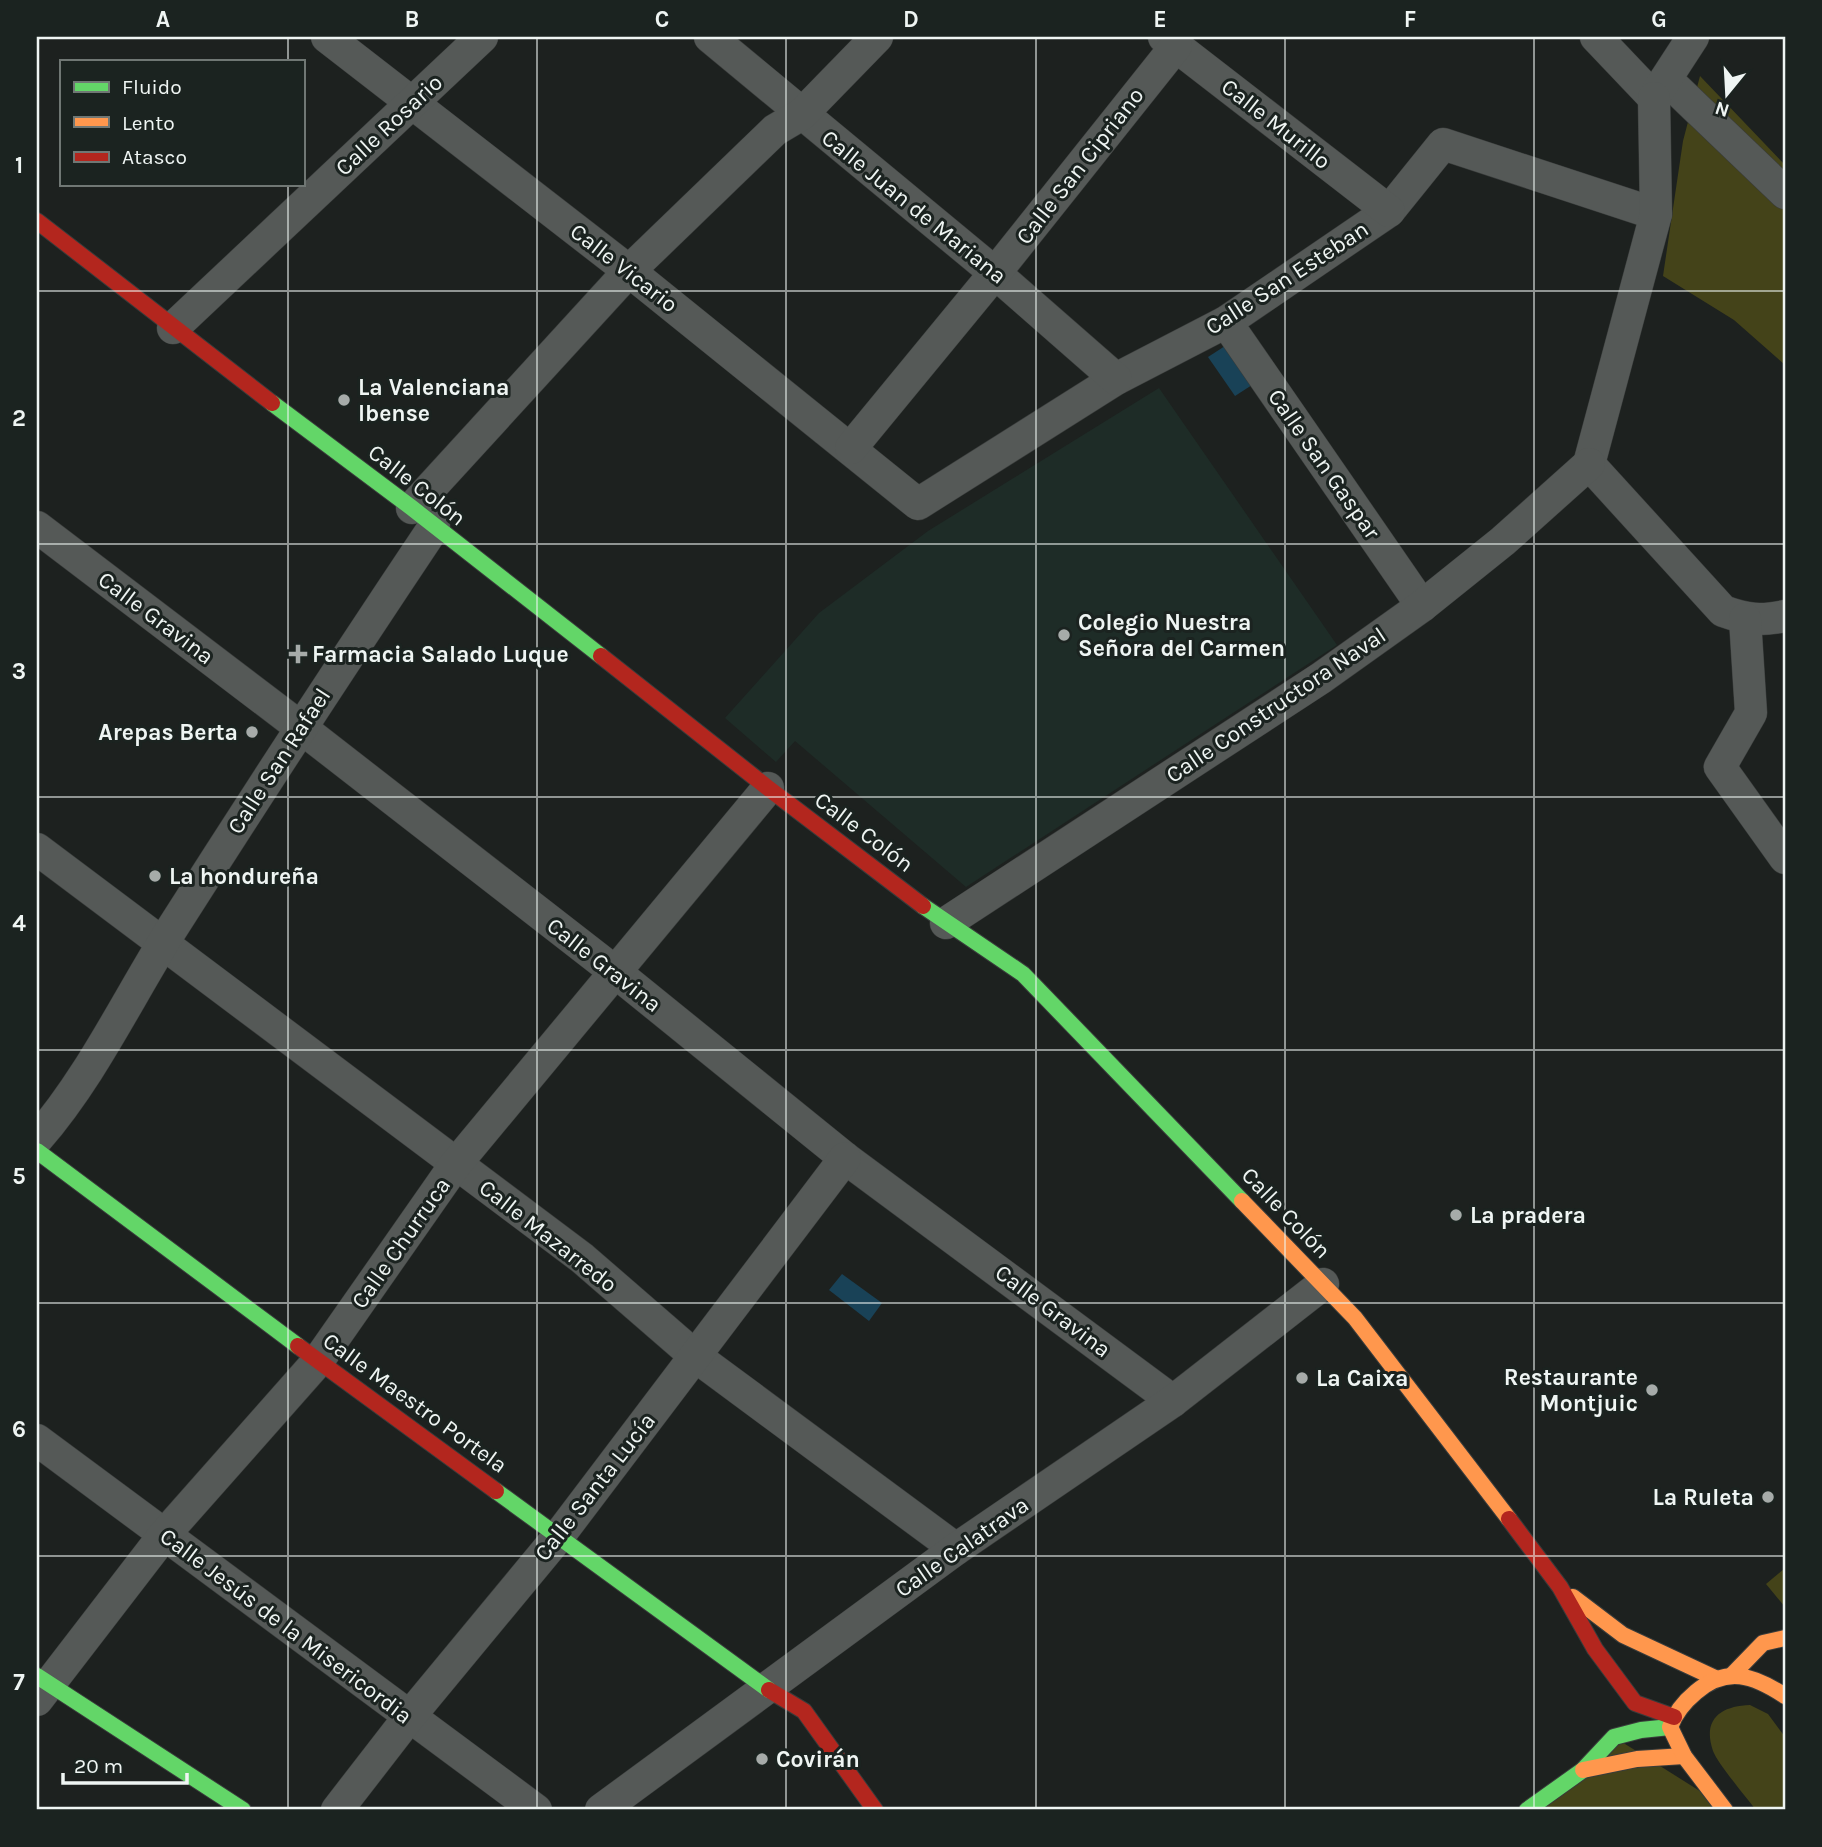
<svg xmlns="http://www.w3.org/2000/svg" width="1822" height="1847" viewBox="0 0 1822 1847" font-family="Karla,sans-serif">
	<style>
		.built { fill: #1e2c27 }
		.green { fill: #444319 }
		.water { fill: #194257 }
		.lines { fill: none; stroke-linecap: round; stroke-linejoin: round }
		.street-casing { stroke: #393c3b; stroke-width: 33 }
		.fast-casing { stroke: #393c3b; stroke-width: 18 }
		.slow-casing { stroke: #393c3b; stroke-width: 18 }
		.jam-casing { stroke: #393c3b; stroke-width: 18 }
		.street { stroke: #555957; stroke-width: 32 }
		.fast { stroke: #63d668; stroke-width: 16 }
		.slow { stroke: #ff974d; stroke-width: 16 }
		.jam { stroke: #b3261e; stroke-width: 16 }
		.grid { fill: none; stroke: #eff5f3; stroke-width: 2; stroke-opacity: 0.55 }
		.poi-dot { fill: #a6aba9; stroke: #1b2320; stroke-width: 2.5 }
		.labels { text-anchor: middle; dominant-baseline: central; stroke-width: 6; stroke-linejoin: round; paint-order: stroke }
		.street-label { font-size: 23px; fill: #eff5f3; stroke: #1b2320 }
		.poi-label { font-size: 23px; font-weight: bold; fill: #eff5f3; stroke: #1b2320; text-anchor: start }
		.neatline { fill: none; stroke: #eff5f3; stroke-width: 2.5 }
		.grid-label { font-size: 23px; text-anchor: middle; font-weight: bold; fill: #eff5f3 }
	</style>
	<rect width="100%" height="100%" fill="#1d211f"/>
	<path class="built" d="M 1159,388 L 1337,645 L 966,887 L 795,741 L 776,762 L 725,718 L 819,613 L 928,531 Z"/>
	<g class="green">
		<path d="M 1700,76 L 1785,165 L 1785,365 L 1734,320 L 1663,276 L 1683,141 Z"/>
		<path d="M 1785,1568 L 1785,1607 L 1766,1584 Z"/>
		<path d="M 1750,1705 L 1768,1714 L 1785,1737 L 1785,1810 L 1756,1810 C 1746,1797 1718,1764 1713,1751 C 1702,1719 1721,1706 1750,1705 Z"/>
		<path d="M 1614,1737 L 1730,1810 L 1518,1810 Z"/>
	</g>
	<g class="water">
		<path d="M 1225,346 L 1252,385 L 1235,396 L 1208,357 Z"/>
		<path d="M 842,1274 L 882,1303 L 869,1321 L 829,1290 Z"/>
	</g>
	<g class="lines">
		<g class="street-casing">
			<g id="street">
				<path d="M 327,37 L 629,271 L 918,504 L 1116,379 L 1226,322 L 1389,211 L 1443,144 L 1656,214"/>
				<path d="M 710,37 L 995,273 L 1116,379"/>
				<path d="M 1164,37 L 1389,211"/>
				<path d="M 1596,37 L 1654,98"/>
				<path d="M 1666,79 L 1785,193"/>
				<path d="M 1654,97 L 1693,37"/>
				<path d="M 1226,322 L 1422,606"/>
				<path d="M 173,328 L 482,37"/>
				<path d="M 851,448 L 995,273 L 1176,46"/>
				<path d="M 1589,464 L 1656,214 L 1654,98"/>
				<path d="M 1589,464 L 1723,611 C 1748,620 1760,621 1785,616"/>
				<path d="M 412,508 L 629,271 L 775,130 L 802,114 L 877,37"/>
				<path d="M 37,527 L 300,727 L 614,971 L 845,1158 L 1173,1401"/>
				<path d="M 1745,619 L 1751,713 L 1720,767 L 1785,858"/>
				<path d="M 37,849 L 582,1258 L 695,1356 L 956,1549"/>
				<path d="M 946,923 L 1321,678 L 1422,606 L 1503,541 L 1589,464"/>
				<path d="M 37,1139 C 91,1077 127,1000 171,930 C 257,795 345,660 434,527"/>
				<path d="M 37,1440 L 536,1810"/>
				<path d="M 37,1700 L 164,1535 L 318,1361 L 455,1165 L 768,788"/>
				<path d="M 337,1810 L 409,1717 L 558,1537 L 845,1158"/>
				<path d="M 601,1810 L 956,1549 L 1173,1401 L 1323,1284"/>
			</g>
		</g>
		<g class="fast-casing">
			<g id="fast">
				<path d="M 272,403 L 412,508 L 601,656"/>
				<path d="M 923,906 L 1023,974 L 1242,1201"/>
				<path d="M 37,1151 L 298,1346"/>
				<path d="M 496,1491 L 769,1690"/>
				<path d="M 37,1676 L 243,1810"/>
				<path d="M 1527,1810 L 1583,1770 L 1614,1737 L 1641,1730 L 1670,1727"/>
			</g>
		</g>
		<g class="slow-casing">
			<g id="slow">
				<path d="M 1242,1201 L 1355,1318 L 1509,1519"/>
				<path d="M 1573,1597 L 1623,1635 L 1715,1678"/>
				<path d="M 1731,1676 L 1763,1643 L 1785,1638"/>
				<path d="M 1583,1770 L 1637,1759 L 1684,1756"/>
				<path d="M 1725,1810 L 1684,1756 L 1670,1727 C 1675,1713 1684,1702 1696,1692 C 1727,1666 1753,1675 1785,1696"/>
			</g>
		</g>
		<g class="jam-casing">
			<g id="jam">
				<path d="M 37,221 L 272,403"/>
				<path d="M 601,656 L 768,788 L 923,906"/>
				<path d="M 298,1346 L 496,1491"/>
				<path d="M 1509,1519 L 1560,1587 L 1595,1649 L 1635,1703 L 1674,1717"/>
				<path d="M 769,1690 L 804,1711 L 875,1810"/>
			</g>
		</g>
		<use href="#street" class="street"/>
		<use href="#fast" class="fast"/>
		<use href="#slow" class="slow"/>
		<use href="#jam" class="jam"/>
	</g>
	<path class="grid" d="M 288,37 L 288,61M 537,37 L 537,1810M 786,37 L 786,1810M 1036,37 L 1036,1810M 1285,37 L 1285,1810M 1534,37 L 1534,1810M 288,184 L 288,1810M 37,291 L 1785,291M 37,544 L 1785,544M 37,797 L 1785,797M 37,1050 L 1785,1050M 37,1303 L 1785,1303M 37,1556 L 1785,1556"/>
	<g class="poi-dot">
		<circle cx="344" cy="400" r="7"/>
		<circle cx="1064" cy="635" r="7"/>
		<path d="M294.5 643.5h7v7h7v7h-7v7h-7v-7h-7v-7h7z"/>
		<circle cx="252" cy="732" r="7"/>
		<circle cx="155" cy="876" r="7"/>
		<circle cx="1456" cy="1215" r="7"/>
		<circle cx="1302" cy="1378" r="7"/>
		<circle cx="1652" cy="1390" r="7"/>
		<circle cx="1768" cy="1497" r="7"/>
		<circle cx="762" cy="1759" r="7"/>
	</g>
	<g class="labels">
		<g class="street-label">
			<text transform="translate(1276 124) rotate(38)">Calle Murillo</text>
			<text transform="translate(389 125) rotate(-43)">Calle Rosario</text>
			<text transform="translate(1080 166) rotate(-52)">Calle San Cipriano</text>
			<text transform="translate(914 207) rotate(39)">Calle Juan de Mariana</text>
			<text transform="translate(624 268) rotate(38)">Calle Vicario</text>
			<text transform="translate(1287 278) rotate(-33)">Calle San Esteban</text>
			<text transform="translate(1324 464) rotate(55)">Calle San Gaspar</text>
			<text transform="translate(417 485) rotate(38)">Calle Colón</text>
			<text transform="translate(156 618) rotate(37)">Calle Gravina</text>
			<text transform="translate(1276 705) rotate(-34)">Calle Constructora Naval</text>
			<text transform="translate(279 761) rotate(-57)">Calle San Rafael</text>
			<text transform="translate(864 832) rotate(37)">Calle Colón</text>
			<text transform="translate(604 965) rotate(38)">Calle Gravina</text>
			<text transform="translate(1286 1213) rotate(46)">Calle Colón</text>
			<text transform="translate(548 1236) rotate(38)">Calle Mazarredo</text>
			<text transform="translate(401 1243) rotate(-55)">Calle Churruca</text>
			<text transform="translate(1053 1311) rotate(37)">Calle Gravina</text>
			<text transform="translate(415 1403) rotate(36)">Calle Maestro Portela</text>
			<text transform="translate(595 1487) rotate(-52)">Calle Santa Lucía</text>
			<text transform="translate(962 1547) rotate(-35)">Calle Calatrava</text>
			<text transform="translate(286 1626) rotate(37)">Calle Jesús de la Misericordia</text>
		</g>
		<g class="poi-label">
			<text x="358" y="387">La Valenciana<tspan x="358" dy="26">Ibense</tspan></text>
			<text x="1078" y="622">Colegio Nuestra<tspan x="1078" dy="26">Señora del Carmen</tspan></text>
			<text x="312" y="654">Farmacia Salado Luque</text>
			<text x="238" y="732" text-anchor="end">Arepas Berta</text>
			<text x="169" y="876">La hondureña</text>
			<text x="1470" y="1215">La pradera</text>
			<text x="1638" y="1377" text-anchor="end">Restaurante<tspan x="1638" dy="26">Montjuic</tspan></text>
			<text x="1316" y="1378">La Caixa</text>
			<text x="1754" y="1497" text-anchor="end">La Ruleta</text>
			<text x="776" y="1759">Covirán</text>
		</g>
	</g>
	<rect width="1822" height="1847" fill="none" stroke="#1b2320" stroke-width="77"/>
	<rect x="60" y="60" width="245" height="126" fill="#1b2320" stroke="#707774" stroke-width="2"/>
	<rect x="74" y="82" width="35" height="10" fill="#63d668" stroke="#707774" stroke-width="2"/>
	<text x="122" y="94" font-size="21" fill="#eff5f3">Fluido</text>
	<rect x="74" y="117" width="35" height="10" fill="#ff974d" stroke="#707774" stroke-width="2"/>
	<text x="122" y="130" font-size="21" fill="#eff5f3">Lento</text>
	<rect x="74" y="152" width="35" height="10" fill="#b3261e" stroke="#707774" stroke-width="2"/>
	<text x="122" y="164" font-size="21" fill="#eff5f3">Atasco</text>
	<g transform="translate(1727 94) rotate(198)" stroke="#1b2320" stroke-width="5" paint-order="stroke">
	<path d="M0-5L12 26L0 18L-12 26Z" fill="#eff5f3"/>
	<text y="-10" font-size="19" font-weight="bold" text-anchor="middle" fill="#eff5f3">N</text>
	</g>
	<path d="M63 1773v10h124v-10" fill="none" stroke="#eff5f3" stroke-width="3.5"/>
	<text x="74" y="1773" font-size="21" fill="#eff5f3" stroke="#1b2320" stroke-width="5" paint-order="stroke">20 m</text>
	<rect x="38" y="38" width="1746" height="1770" class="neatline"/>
	<g class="grid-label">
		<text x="163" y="27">A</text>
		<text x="412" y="27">B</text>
		<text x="662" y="27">C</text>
		<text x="911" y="27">D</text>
		<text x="1160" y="27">E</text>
		<text x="1410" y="27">F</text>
		<text x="1659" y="27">G</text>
		<text x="19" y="173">1</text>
		<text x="19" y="426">2</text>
		<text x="19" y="679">3</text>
		<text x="19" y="931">4</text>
		<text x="19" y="1184">5</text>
		<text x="19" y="1437">6</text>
		<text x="19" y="1690">7</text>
	</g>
</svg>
